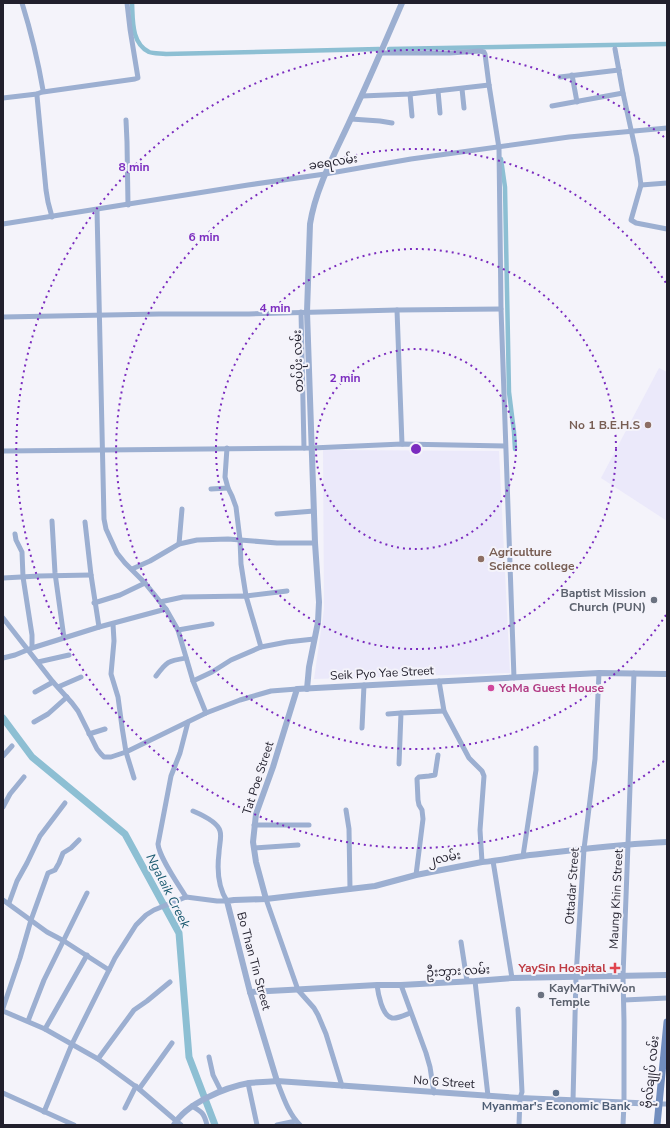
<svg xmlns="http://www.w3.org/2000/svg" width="670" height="1128" viewBox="0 0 670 1128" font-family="'Nunito Sans','Noto Sans Myanmar',sans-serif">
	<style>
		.built { fill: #ebe9fa }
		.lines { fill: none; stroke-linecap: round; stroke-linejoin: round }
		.canal { stroke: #8dbfd3; stroke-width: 4.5 }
		.river { stroke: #8dbfd3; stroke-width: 7 }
		.minor { stroke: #9cafd1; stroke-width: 5 }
		.tertiary { stroke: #9cafd1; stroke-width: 6 }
		.secondary { stroke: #718dbe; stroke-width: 7 }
		.ring { fill: none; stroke: #7b2cbf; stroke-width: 2; stroke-dasharray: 2 4 }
		.education-dot { fill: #8d6e63; stroke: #f4f3fa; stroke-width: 1.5 }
		.worship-dot { fill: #6b7280; stroke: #f4f3fa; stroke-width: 1.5 }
		.hotel-dot { fill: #d1479c; stroke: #f4f3fa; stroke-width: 1.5 }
		.health-dot { fill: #e0444e; stroke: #f4f3fa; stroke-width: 1.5 }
		.service-dot { fill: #5c6f8a; stroke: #f4f3fa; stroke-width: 1.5 }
		.labels { text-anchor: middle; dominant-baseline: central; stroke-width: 4; stroke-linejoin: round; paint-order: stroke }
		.street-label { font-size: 12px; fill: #211f2c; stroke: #f4f3fa }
		.education-label { font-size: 12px; font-weight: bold; fill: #785e54; stroke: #f4f3fa; text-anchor: end }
		.worship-label { font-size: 12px; font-weight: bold; fill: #5b616d; stroke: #f4f3fa; text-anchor: end }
		.hotel-label { font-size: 12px; font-weight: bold; fill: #b23c85; stroke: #f4f3fa; text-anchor: start }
		.health-label { font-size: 12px; font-weight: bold; fill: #be3a42; stroke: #f4f3fa; text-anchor: end }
		.service-label { font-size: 12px; font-weight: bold; fill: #4e5e75; stroke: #f4f3fa }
		.water-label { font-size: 13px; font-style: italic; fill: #19596f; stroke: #f4f3fa }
		.centre { fill: #7b2cbf; stroke: #f4f3fa; stroke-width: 2 }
		.ring-label { font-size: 12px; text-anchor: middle; font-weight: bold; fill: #7b2cbf; stroke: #f4f3fa; stroke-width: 4; stroke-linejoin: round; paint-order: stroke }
	</style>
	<rect width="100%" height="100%" fill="#f4f3fa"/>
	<g class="built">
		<path d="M 659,368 L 667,372 L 667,521 L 601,478 Z"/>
		<path d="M 323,450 L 499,451 L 510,673 L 314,679 L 324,609 Z"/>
	</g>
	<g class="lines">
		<g class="canal">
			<path d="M 132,3 C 133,20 131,43 149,52 C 154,54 161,53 166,54 L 379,49"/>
			<path d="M 389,49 L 667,44"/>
			<path d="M 501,159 L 505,187 L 509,392 L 514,432 L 515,449"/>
		</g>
		<path class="river" d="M 3,718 L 32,757 L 125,834 L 179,933 L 189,1057 L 215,1125"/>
		<g class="minor">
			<path d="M 22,3 C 31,32 38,61 43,90 L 42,92 L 37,94 L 37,96 L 46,190 L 48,202 L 52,217"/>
			<path d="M 615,49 L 623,93 L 637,157 L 641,185 L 631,220 L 636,223 L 667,229"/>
			<path d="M 380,53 L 450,53 L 480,51 L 484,52 L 485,54 L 489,85 L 499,148 L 501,309 L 514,678"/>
			<path d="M 572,75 L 577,102"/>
			<path d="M 560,77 L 619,70"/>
			<path d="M 462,89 L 464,108"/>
			<path d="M 438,91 L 440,113"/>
			<path d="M 43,92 L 135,79 L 138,78 L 130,29 L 127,3"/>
			<path d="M 410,94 L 412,116"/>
			<path d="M 362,96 L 410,94 L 489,85"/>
			<path d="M 3,98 L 37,94"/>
			<path d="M 552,106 L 623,93"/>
			<path d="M 351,119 L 380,121 L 392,123"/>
			<path d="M 126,120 L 127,142 L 128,205"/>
			<path d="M 641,185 L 667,183"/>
			<path d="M 97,210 L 104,519 L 106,529 L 117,553 L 125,563 L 145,583 L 166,609 L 178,630 L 193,681 L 206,713"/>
			<path d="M 3,224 L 248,185 L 325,174 L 411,159 L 569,137 L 667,128"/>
			<path d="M 397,310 L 402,444"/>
			<path d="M 301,312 L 304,448"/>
			<path d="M 3,317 L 159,314 L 249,314 L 397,310 L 501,309"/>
			<path d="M 227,448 L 225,477 L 228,488 L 232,496 L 236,507 L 240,540 L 241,564 L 246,596 L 287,591"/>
			<path d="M 3,451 L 312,448 L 402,444 L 505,446"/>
			<path d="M 211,489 L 228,488"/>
			<path d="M 277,514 L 314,511"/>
			<path d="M 52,521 L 55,573 L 64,638"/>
			<path d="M 15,534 L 16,540 L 22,552 L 23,577 L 32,635 L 32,648"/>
			<path d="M 179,544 L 182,509"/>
			<path d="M 132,569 L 150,561 L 179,544 L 197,540 L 228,539 L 277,543 L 315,543"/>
			<path d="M 3,578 L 39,576 L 91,575"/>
			<path d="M 160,602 L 183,597 L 246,596 L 261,647"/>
			<path d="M 94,603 L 120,595 L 145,583"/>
			<path d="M 3,618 L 53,682 L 72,703 L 78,711 L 97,749 L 101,754 L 104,757 L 111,757 L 126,752 L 206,713 L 240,700 L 271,691 L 297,689"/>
			<path d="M 113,624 L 114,641 L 111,674 L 118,697 L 122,727 L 126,752 L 134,778"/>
			<path d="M 99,627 L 166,609"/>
			<path d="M 178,630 L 212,624"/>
			<path d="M 3,658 L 15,655 L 32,648 L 99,627 L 91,575 L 85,522"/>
			<path d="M 38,662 L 69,655"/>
			<path d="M 156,676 C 167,661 168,661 186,658"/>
			<path d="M 193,681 L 212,672 L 231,660 L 261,647 L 287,642 L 314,639"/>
			<path d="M 439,681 L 444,711 L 469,758 L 482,771 L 484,776 L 480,830 L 482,862"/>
			<path d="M 58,687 L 81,677"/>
			<path d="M 35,692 L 53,682"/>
			<path d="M 388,714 L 401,713"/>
			<path d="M 34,722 L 48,714 L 67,697"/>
			<path d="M 362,728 L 364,685"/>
			<path d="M 89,734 L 105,729"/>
			<path d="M 3,756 L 12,746"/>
			<path d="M 399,764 L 401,713 L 444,711"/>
			<path d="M 3,807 L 10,794 L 24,777"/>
			<path d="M 346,810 L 349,829 L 350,889"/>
			<path d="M 254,825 L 309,825"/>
			<path d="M 254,848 L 298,845"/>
			<path d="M 523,856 L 536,770 L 536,748"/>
			<path d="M 493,861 L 512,978"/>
			<path d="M 416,875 L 423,819 L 422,810 L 419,805 L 418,800 L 417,779 L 419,777 L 429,776 L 435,775 L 438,755"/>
			<path d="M 186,897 C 178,884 159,857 158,844 L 171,776 L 180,753 L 188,722"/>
			<path d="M 266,899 L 298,990 L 314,1008 L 318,1015 L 326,1034 L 342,1086"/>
			<path d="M 3,900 L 47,932 L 64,941 L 109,970"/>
			<path d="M 9,903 L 17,881 L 27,863 L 40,836 L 65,803"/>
			<path d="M 461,942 L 467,981"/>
			<path d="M 475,981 L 488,1096"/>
			<path d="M 377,985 C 378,993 382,1016 392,1018 C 397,1019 405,1015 410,1013"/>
			<path d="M 401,985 L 426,1053 L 430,1067 L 434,1093"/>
			<path d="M 624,1000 L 667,998"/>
			<path d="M 3,1008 L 20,958 L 31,920 L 48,873 L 55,870 L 59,863 L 63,853 L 71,848 L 79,840"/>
			<path d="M 518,1009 L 522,1092 L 520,1098 L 519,1125"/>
			<path d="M 3,1011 L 45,1029 L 98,1059 L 139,1089 L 181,1125"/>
			<path d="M 28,1021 L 44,980 L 87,893"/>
			<path d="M 45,1029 L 87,955"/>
			<path d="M 209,1057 L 213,1075 L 221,1091"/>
			<path d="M 98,1059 L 134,1010 L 147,1001 L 170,982"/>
			<path d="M 277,1081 C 283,1096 288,1113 300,1125"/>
			<path d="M 248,1083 L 257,1125"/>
			<path d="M 139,1089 L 172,1043"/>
			<path d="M 3,1093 L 74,1125"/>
			<path d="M 573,1101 L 576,976 L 580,912 L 584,849 L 595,759 L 599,673"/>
			<path d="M 658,1104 L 667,1104"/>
			<path d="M 192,1106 C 202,1112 204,1113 207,1125"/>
			<path d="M 125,1108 L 136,1086"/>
			<path d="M 44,1112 L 72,1044 L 115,958 L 136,925 L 146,915 L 154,910 L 186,897 L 217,901 L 227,901 C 218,887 217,869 219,853 C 219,846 222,837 220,831 C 218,822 200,814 193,811"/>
			<path d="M 277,1125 L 296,1121"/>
			<path d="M 623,1125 L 624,1103 L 624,1021 L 623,976 L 628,844 L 634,673"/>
		</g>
		<g class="tertiary">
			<path d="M 307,689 L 309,667 L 318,622 L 319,602 L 315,543 L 307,312 L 310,224 C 316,186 337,150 353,114 C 370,78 386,40 402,3"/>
			<path d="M 266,899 L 256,862 L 253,842 L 256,814 L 273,767 L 297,689 L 599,673 L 667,674"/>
			<path d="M 250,992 L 288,990 L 377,985 L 401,985 L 475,981 L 512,978 L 667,975"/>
			<path d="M 277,1081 L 250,992 L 227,901 L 234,900 L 266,899 L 375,886 L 416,875 L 482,862 C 498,861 514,857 530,855 C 576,850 621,844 667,842"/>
			<path d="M 174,1125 C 185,1104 226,1087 249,1083 C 258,1082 268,1082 277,1081 L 520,1098 L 658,1104"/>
		</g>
		<path class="secondary" d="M 657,1125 L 667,1022"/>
	</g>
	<g class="ring">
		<circle cx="416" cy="449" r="100"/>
		<circle cx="416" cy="449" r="200"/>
		<path d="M666 615A300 300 0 1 1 666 283"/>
		<path d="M664 761A399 399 0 1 1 664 137"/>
	</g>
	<g class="education-dot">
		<circle cx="648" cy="425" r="4"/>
		<circle cx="481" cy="559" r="4"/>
	</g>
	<g class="worship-dot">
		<circle cx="654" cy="600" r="4"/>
		<circle cx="541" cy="995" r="4"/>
	</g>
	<circle class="hotel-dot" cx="491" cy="688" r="4"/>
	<path class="health-dot" d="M613 962h4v4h4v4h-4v4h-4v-4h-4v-4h4z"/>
	<circle class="service-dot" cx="556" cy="1093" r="4"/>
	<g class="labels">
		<g class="street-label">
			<text transform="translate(333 162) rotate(-9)">ခရေလမ်း</text>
			<text transform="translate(298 361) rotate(-92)">တပ်ပိုး လမ်း</text>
			<text transform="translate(382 673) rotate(-3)">Seik Pyo Yae Street</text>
			<text transform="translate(258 778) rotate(-72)">Tat Poe Street</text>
			<text transform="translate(444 858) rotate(-11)">၂လမ်း</text>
			<text transform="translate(572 886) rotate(-86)">Ottadar Street</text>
			<text transform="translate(616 899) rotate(-87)">Maung Khin Street</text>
			<text transform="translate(254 961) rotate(75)">Bo Than Tin Street</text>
			<text transform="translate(458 971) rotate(-3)">ဦးဘွား လမ်း</text>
			<text transform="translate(651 1072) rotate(-84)">ဗိုလ်ချုပ် လမ်း</text>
			<text transform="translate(444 1082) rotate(4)">No 6 Street</text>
		</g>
		<g class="education-label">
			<text x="640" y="425">No 1 B.E.H.S</text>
			<text x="489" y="552" text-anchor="start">Agriculture<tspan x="489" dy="14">Science college</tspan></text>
		</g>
		<g class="worship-label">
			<text x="646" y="593">Baptist Mission<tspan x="646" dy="14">Church (PUN)</tspan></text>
			<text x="549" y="988" text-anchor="start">KayMarThiWon<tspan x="549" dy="14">Temple</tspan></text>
		</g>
		<g class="hotel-label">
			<text x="499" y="688">YoMa Guest House</text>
		</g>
		<g class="health-label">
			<text x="606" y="968">YaySin Hospital</text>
		</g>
		<g class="service-label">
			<text x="556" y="1106">Myanmar's Economic Bank</text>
		</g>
		<g class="water-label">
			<text transform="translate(168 891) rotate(63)">Ngalaik Creek</text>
		</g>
	</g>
	<circle cx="416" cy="449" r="6" class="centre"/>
	<g class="ring-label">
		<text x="134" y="171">8 min</text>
		<text x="204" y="241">6 min</text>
		<text x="275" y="312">4 min</text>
		<text x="345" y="382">2 min</text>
	</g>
	<rect width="670" height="1128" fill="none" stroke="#211f2c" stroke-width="8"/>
</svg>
